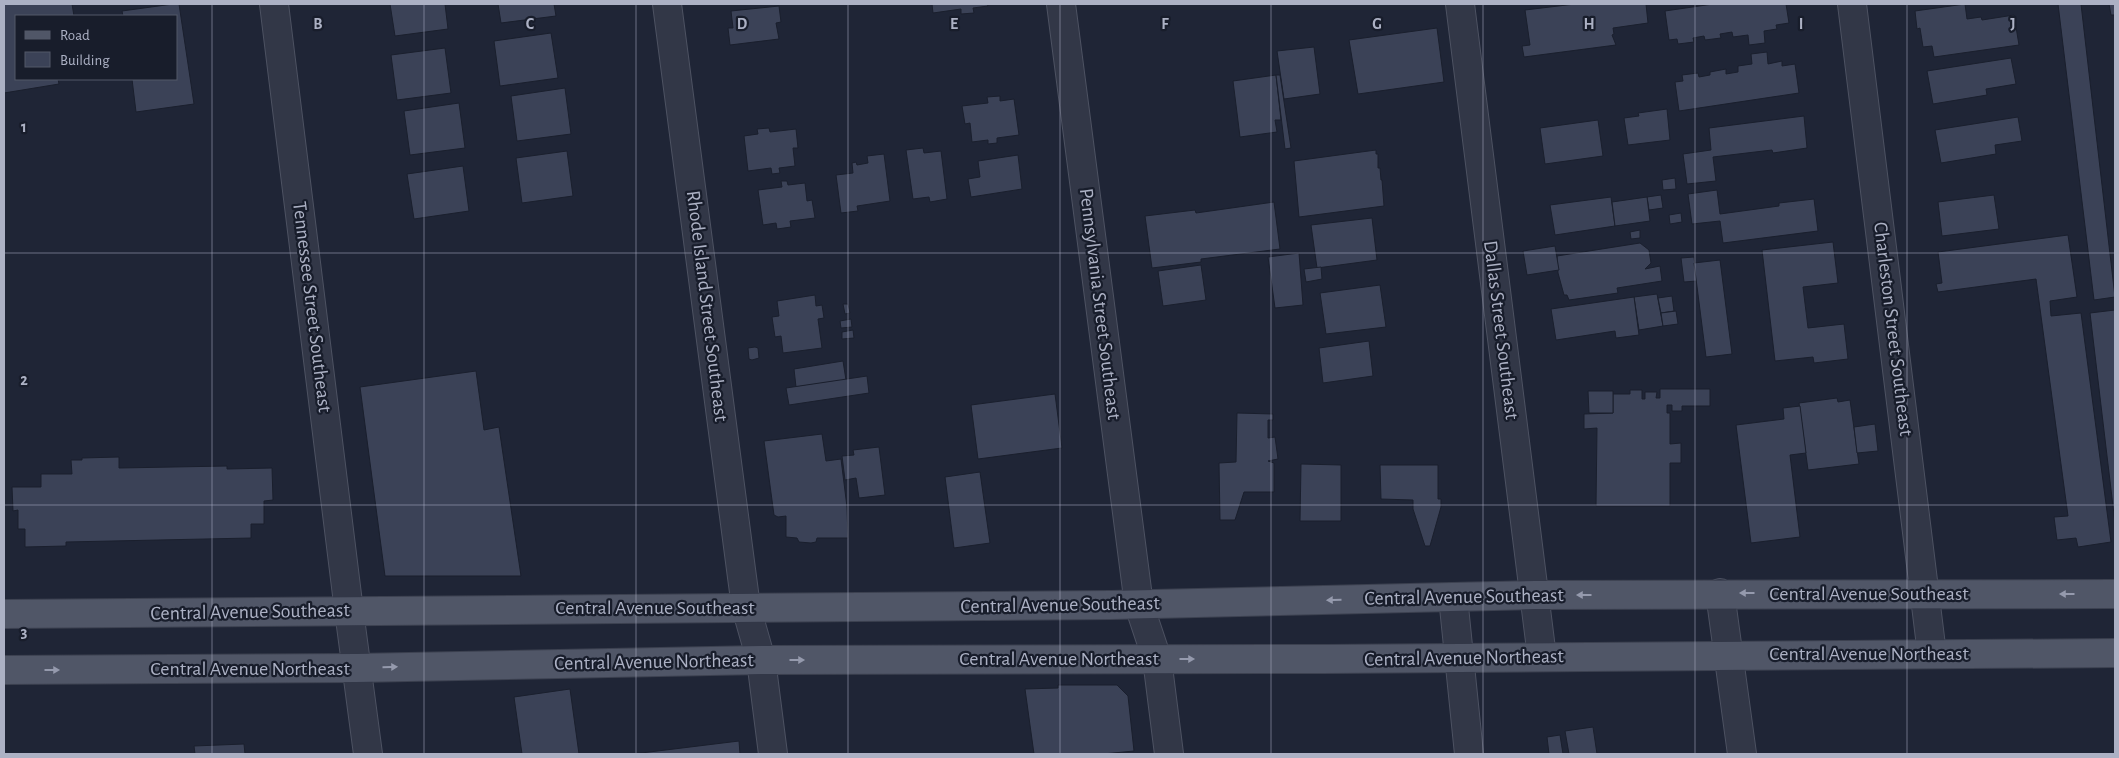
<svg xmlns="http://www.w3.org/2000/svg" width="2119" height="758" viewBox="0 0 2119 758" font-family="'Alegreya Sans',sans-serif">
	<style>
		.building { fill: #3b4257; stroke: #1a1f2d }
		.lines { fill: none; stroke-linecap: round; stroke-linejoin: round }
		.minor-casing { stroke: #4d5262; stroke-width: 30 }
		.major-casing { stroke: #3c4150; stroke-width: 30 }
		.minor { stroke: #323747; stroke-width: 28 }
		.major { stroke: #505667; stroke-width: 28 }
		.oneway { fill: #959aad }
		.grid { fill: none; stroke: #acb1c4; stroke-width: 1; stroke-opacity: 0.55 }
		.labels { text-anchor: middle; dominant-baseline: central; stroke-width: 4.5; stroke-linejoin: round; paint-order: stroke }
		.street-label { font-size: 20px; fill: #acb1c4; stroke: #181d2b }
		.grid-label { font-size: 16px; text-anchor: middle; font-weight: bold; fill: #acb1c4; stroke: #181d2b; stroke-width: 4.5; stroke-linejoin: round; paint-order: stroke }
	</style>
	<rect width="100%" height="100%" fill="#1f2536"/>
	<g class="building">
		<path d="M 4,4 L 72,4 L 74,16 L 16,16 L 16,79 L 58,79 L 59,84 L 4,93 Z"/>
		<path d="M 173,4 L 179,4 L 194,104 L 136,112 L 132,79 L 176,79 L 176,16 L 123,16 L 122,11 Z"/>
		<path d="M 390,4 L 445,4 L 448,29 L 395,36 Z"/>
		<path d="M 498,4 L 554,4 L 556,16 L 501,23 Z"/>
		<path d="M 932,4 L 987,4 L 988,6 L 973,8 L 974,13 L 961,14 L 961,9 L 933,13 Z"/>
		<path d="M 1575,4 L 1646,4 L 1648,23 L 1613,28 L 1614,34 L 1612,35 L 1616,45 L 1524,57 L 1522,46 L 1530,45 L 1525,10 Z"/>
		<path d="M 1713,4 L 1786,4 L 1789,23 L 1776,25 L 1777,29 L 1764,31 L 1765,43 L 1749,45 L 1748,35 L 1733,37 L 1732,32 L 1720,34 L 1721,38 L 1705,40 L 1704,36 L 1693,38 L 1694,42 L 1678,44 L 1677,39 L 1669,40 L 1665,11 Z"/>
		<path d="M 1965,4 L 1967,19 L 1981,17 L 1982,20 L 2014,15 L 2019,45 L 1934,57 L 1932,46 L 1923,47 L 1920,28 L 1917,29 L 1915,11 Z"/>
		<path d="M 2058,4 L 2081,4 L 2115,297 L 2094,300 Z"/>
		<path d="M 2109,4 L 2115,4 L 2115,15 L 2111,15 Z"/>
		<path d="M 779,6 L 781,22 L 776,23 L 779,39 L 730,45 L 728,28 L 733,28 L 731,11 Z"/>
		<path d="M 1437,28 L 1444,82 L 1358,94 L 1349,40 Z"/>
		<path d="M 551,33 L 558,78 L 500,86 L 494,41 Z"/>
		<path d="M 1314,47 L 1320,94 L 1284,99 L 1277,51 Z"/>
		<path d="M 445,48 L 451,93 L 397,100 L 391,55 Z"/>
		<path d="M 1767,52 L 1768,64 L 1782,61 L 1782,66 L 1795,64 L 1799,93 L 1679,111 L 1675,82 L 1683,81 L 1682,75 L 1698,73 L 1699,77 L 1710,75 L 1710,72 L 1726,69 L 1726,74 L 1738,72 L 1738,66 L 1752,64 L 1751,54 Z"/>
		<path d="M 2011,58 L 2016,84 L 1986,89 L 1987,95 L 1933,104 L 1927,71 Z"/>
		<path d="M 1276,75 L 1281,120 L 1275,120 L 1277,132 L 1240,137 L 1233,81 Z"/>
		<path d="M 1276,75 L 1280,75 L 1291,148 L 1285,149 Z"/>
		<path d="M 565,88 L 571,134 L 517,141 L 511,96 Z"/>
		<path d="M 1000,96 L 1000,101 L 1014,99 L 1019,135 L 997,138 L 997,143 L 988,144 L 988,140 L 972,142 L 970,123 L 965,124 L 962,106 L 988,103 L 987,97 Z"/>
		<path d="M 459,103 L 465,148 L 410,155 L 404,111 Z"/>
		<path d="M 1667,109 L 1670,140 L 1628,145 L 1624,118 L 1639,116 L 1638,113 Z"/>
		<path d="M 1804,116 L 1807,148 L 1773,153 L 1772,150 L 1713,157 L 1716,181 L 1687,184 L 1683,154 L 1711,150 L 1709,128 Z"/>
		<path d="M 2018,117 L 2022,141 L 1995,145 L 1996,154 L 1941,163 L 1935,130 Z"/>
		<path d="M 1598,120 L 1603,156 L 1545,164 L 1540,128 Z"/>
		<path d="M 769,128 L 770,132 L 796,129 L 798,148 L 793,148 L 795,166 L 779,168 L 780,173 L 772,174 L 771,168 L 748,171 L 744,136 L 758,134 L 757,129 Z"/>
		<path d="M 923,148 L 924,153 L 941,151 L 947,199 L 930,202 L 929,197 L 913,199 L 906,150 Z"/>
		<path d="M 1376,150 L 1376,154 L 1378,154 L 1378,168 L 1380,168 L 1381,180 L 1382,180 L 1384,206 L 1299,217 L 1294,161 Z"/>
		<path d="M 567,151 L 573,196 L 522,203 L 516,158 Z"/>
		<path d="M 884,154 L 890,201 L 857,206 L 858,211 L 841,213 L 836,175 L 853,173 L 852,163 L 856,162 L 857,165 L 868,163 L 867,156 Z"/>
		<path d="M 1018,155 L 1022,189 L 971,197 L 968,179 L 980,177 L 978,161 Z"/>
		<path d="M 463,166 L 469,211 L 414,219 L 407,174 Z"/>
		<path d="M 1675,178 L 1676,189 L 1663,190 L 1662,180 Z"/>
		<path d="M 781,181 L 787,181 L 788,185 L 805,183 L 807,201 L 812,200 L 815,218 L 790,221 L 791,227 L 777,229 L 776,223 L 763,225 L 758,190 L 782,187 Z"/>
		<path d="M 1717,190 L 1720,214 L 1779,206 L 1779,203 L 1814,199 L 1818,231 L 1723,243 L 1720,221 L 1692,224 L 1688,194 Z"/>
		<path d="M 1661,195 L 1663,208 L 1649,210 L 1647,197 Z"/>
		<path d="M 1994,195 L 1999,229 L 1942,236 L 1938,202 Z"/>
		<path d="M 1611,197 L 1615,226 L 1555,235 L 1550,205 Z"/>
		<path d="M 1647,197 L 1650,221 L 1615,226 L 1612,202 Z"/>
		<path d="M 1274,202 L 1280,249 L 1201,259 L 1201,262 L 1152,268 L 1145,216 L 1195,210 L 1196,213 Z"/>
		<path d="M 1681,213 L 1682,222 L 1670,224 L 1669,215 Z"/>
		<path d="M 1372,218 L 1377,260 L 1317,268 L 1311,225 Z"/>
		<path d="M 1640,230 L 1640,238 L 1631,239 L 1630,232 Z"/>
		<path d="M 2068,235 L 2077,297 L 2050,301 L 2051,316 L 2081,313 L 2111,542 L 2078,547 L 2076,538 L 2057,540 L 2054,517 L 2068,516 L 2036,279 L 1938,292 L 1936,284 L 1942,283 L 1938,252 Z"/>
		<path d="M 1833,242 L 1838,283 L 1803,287 L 1808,328 L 1844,324 L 1848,359 L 1814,363 L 1813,357 L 1775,361 L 1762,250 Z"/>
		<path d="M 1640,243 L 1649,250 L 1651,263 L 1645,269 L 1660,266 L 1662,281 L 1617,288 L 1618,293 L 1569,300 L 1567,295 L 1564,295 L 1558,273 L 1557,256 Z"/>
		<path d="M 1555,246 L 1559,270 L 1527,275 L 1523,251 Z"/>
		<path d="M 1299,253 L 1303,305 L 1275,308 L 1268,257 Z"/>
		<path d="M 1694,257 L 1697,281 L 1684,282 L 1681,258 Z"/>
		<path d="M 1720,260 L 1732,354 L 1706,357 L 1694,263 Z"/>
		<path d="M 1201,265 L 1206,300 L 1163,306 L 1158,271 Z"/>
		<path d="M 1321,267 L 1322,279 L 1306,282 L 1304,269 Z"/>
		<path d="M 1380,285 L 1386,327 L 1326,334 L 1320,293 Z"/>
		<path d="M 1657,294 L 1663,326 L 1639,330 L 1634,297 Z"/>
		<path d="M 815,295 L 816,306 L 822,305 L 824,318 L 818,319 L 822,348 L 783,353 L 781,336 L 775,337 L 772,317 L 779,316 L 777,301 Z"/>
		<path d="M 1672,296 L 1674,311 L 1661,313 L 1658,298 Z"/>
		<path d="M 1634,297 L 1639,335 L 1616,338 L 1615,331 L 1556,340 L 1551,309 Z"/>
		<path d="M 843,304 L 848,304 L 850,313 L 845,314 Z"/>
		<path d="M 2115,310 L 2115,523 L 2090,313 Z"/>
		<path d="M 1676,311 L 1678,324 L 1663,326 L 1661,313 Z"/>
		<path d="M 851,319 L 852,327 L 841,328 L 840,321 Z"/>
		<path d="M 853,330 L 854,338 L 842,339 L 842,332 Z"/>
		<path d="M 1369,341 L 1373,376 L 1323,383 L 1319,348 Z"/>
		<path d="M 755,347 L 758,348 L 759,358 L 752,360 L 749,359 L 748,348 Z"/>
		<path d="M 843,361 L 846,380 L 796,387 L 794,369 Z"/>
		<path d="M 476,371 L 484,430 L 499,427 L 521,576 L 385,576 L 360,387 Z"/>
		<path d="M 867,376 L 869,393 L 789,405 L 786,388 Z"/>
		<path d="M 1660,389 L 1710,389 L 1710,406 L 1682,406 L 1682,411 L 1672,411 L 1672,405 L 1667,405 L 1667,413 L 1670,413 L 1670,444 L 1681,443 L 1681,463 L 1670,463 L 1670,506 L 1596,506 L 1597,428 L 1584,429 L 1584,414 L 1613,413 L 1613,394 L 1630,394 L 1630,390 L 1642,390 L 1642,399 L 1645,399 L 1645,392 L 1657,392 L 1656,398 L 1660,398 Z"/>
		<path d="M 1588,391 L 1613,391 L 1613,413 L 1589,413 Z"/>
		<path d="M 1055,394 L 1062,448 L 978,459 L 971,405 Z"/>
		<path d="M 1837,398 L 1838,402 L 1850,400 L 1859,464 L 1808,470 L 1799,403 Z"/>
		<path d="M 1800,406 L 1806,453 L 1790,455 L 1800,537 L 1751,543 L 1736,425 L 1784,419 L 1783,408 Z"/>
		<path d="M 1237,413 L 1273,414 L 1273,420 L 1268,420 L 1268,438 L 1275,437 L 1278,459 L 1268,461 L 1274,463 L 1274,492 L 1244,492 L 1235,520 L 1220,520 L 1219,463 L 1236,462 Z"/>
		<path d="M 1875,424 L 1878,451 L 1857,453 L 1854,427 Z"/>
		<path d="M 822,434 L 826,461 L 841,459 L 847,507 L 848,538 L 817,538 L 816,542 L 811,543 L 799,542 L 797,538 L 786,537 L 786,516 L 778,517 L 774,515 L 764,441 Z"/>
		<path d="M 879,447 L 885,495 L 859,498 L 856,478 L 845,480 L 842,456 L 854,455 L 853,450 Z"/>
		<path d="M 119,457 L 119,468 L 227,466 L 227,469 L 272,468 L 273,500 L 264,501 L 264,524 L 251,524 L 251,538 L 66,542 L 66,546 L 25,547 L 25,529 L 18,529 L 18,510 L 13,511 L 12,487 L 41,487 L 41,474 L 72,474 L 71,460 L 82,460 L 82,458 Z"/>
		<path d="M 1301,464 L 1341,465 L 1341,521 L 1300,521 Z"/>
		<path d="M 1380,465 L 1438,465 L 1438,499 L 1441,499 L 1441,507 L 1430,546 L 1425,546 L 1413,509 L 1413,500 L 1381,499 Z"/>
		<path d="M 980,472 L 990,543 L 954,548 L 945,477 Z"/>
		<path d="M 1058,685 L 1117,685 L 1128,696 L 1134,751 L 1103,754 L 1034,754 L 1025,689 L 1058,688 Z"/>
		<path d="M 570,689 L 579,754 L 522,754 L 514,697 Z"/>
		<path d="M 1593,727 L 1597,754 L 1569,754 L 1565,731 Z"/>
		<path d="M 1560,735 L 1563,754 L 1549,754 L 1547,737 Z"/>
		<path d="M 739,741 L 740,754 L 633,754 Z"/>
		<path d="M 244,744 L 245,754 L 195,754 L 194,746 Z"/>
	</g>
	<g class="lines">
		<g class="minor-casing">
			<g id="minor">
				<path d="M 274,4 L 349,611 L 368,754"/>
				<path d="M 667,4 L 742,577 L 746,607 L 761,660 L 773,754"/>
				<path d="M 1061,4 L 1139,605 L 1157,659 L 1169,754"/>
				<path d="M 1460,4 L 1542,657"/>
				<path d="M 1852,4 L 1932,654"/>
				<path d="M 1720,593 L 1742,754"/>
				<path d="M 1453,597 L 1469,754"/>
			</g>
		</g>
		<g class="major-casing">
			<g id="major">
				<path d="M 4,614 L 1111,605 L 1535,595 L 2115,594"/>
				<path d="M 4,670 L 357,668 L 761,660 L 1325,659 L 2115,653"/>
			</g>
		</g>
		<use href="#minor" class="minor"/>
		<use href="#major" class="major"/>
	</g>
	<defs><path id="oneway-solid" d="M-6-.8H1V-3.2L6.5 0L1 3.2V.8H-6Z" transform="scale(1.25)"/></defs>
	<g class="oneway">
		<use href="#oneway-solid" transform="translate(1747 593) rotate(180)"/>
		<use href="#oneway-solid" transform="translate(2067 594) rotate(-180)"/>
		<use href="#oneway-solid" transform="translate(1584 595) rotate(180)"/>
		<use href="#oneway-solid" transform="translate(1334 600) rotate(179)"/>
		<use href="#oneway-solid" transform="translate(1187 659)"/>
		<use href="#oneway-solid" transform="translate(797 660)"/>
		<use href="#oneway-solid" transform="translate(390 667) rotate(-1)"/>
		<use href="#oneway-solid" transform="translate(52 670)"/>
	</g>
	<path class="grid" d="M 212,4 L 212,754M 424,4 L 424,754M 636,4 L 636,754M 848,4 L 848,754M 1060,4 L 1060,754M 1271,4 L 1271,754M 1483,4 L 1483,754M 1695,4 L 1695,754M 1907,4 L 1907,754M 4,253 L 2115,253M 4,505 L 2115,505"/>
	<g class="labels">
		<g class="street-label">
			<text transform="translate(1100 304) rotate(83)">Pennsylvania Street Southeast</text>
			<text transform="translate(707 306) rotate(83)">Rhode Island Street Southeast</text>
			<text transform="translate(312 307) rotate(83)">Tennessee Street Southeast</text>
			<text transform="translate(1893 329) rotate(83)">Charleston Street Southeast</text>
			<text transform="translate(1501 330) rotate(83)">Dallas Street Southeast</text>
			<text x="1869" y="594">Central Avenue Southeast</text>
			<text transform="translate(1464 597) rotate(-1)">Central Avenue Southeast</text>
			<text transform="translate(1060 605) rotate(-1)">Central Avenue Southeast</text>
			<text x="655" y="608">Central Avenue Southeast</text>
			<text transform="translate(250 612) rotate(-1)">Central Avenue Southeast</text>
			<text x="1869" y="654">Central Avenue Northeast</text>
			<text transform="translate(1464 658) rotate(-1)">Central Avenue Northeast</text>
			<text x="1059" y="659">Central Avenue Northeast</text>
			<text transform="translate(654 662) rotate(-1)">Central Avenue Northeast</text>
			<text x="250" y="669">Central Avenue Northeast</text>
		</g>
	</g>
	<g class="grid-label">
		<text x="318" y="29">B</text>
		<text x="530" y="29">C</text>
		<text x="742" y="29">D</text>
		<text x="954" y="29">E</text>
		<text x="1165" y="29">F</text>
		<text x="1377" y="29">G</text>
		<text x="1589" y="29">H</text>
		<text x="1801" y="29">I</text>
		<text x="2013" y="29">J</text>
		<text x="24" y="132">1</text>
		<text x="24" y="385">2</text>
		<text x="24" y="637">3</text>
	</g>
	<rect width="2119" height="758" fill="none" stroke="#acb1c4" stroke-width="10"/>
	<rect x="15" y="15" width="162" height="65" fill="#181d2b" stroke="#535868"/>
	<rect x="25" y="31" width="25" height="8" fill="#505667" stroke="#535868"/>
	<text x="60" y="40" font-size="15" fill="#acb1c4">Road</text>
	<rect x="25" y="52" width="25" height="15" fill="#3b4257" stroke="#535868"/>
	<text x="60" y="65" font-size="15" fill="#acb1c4">Building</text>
</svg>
